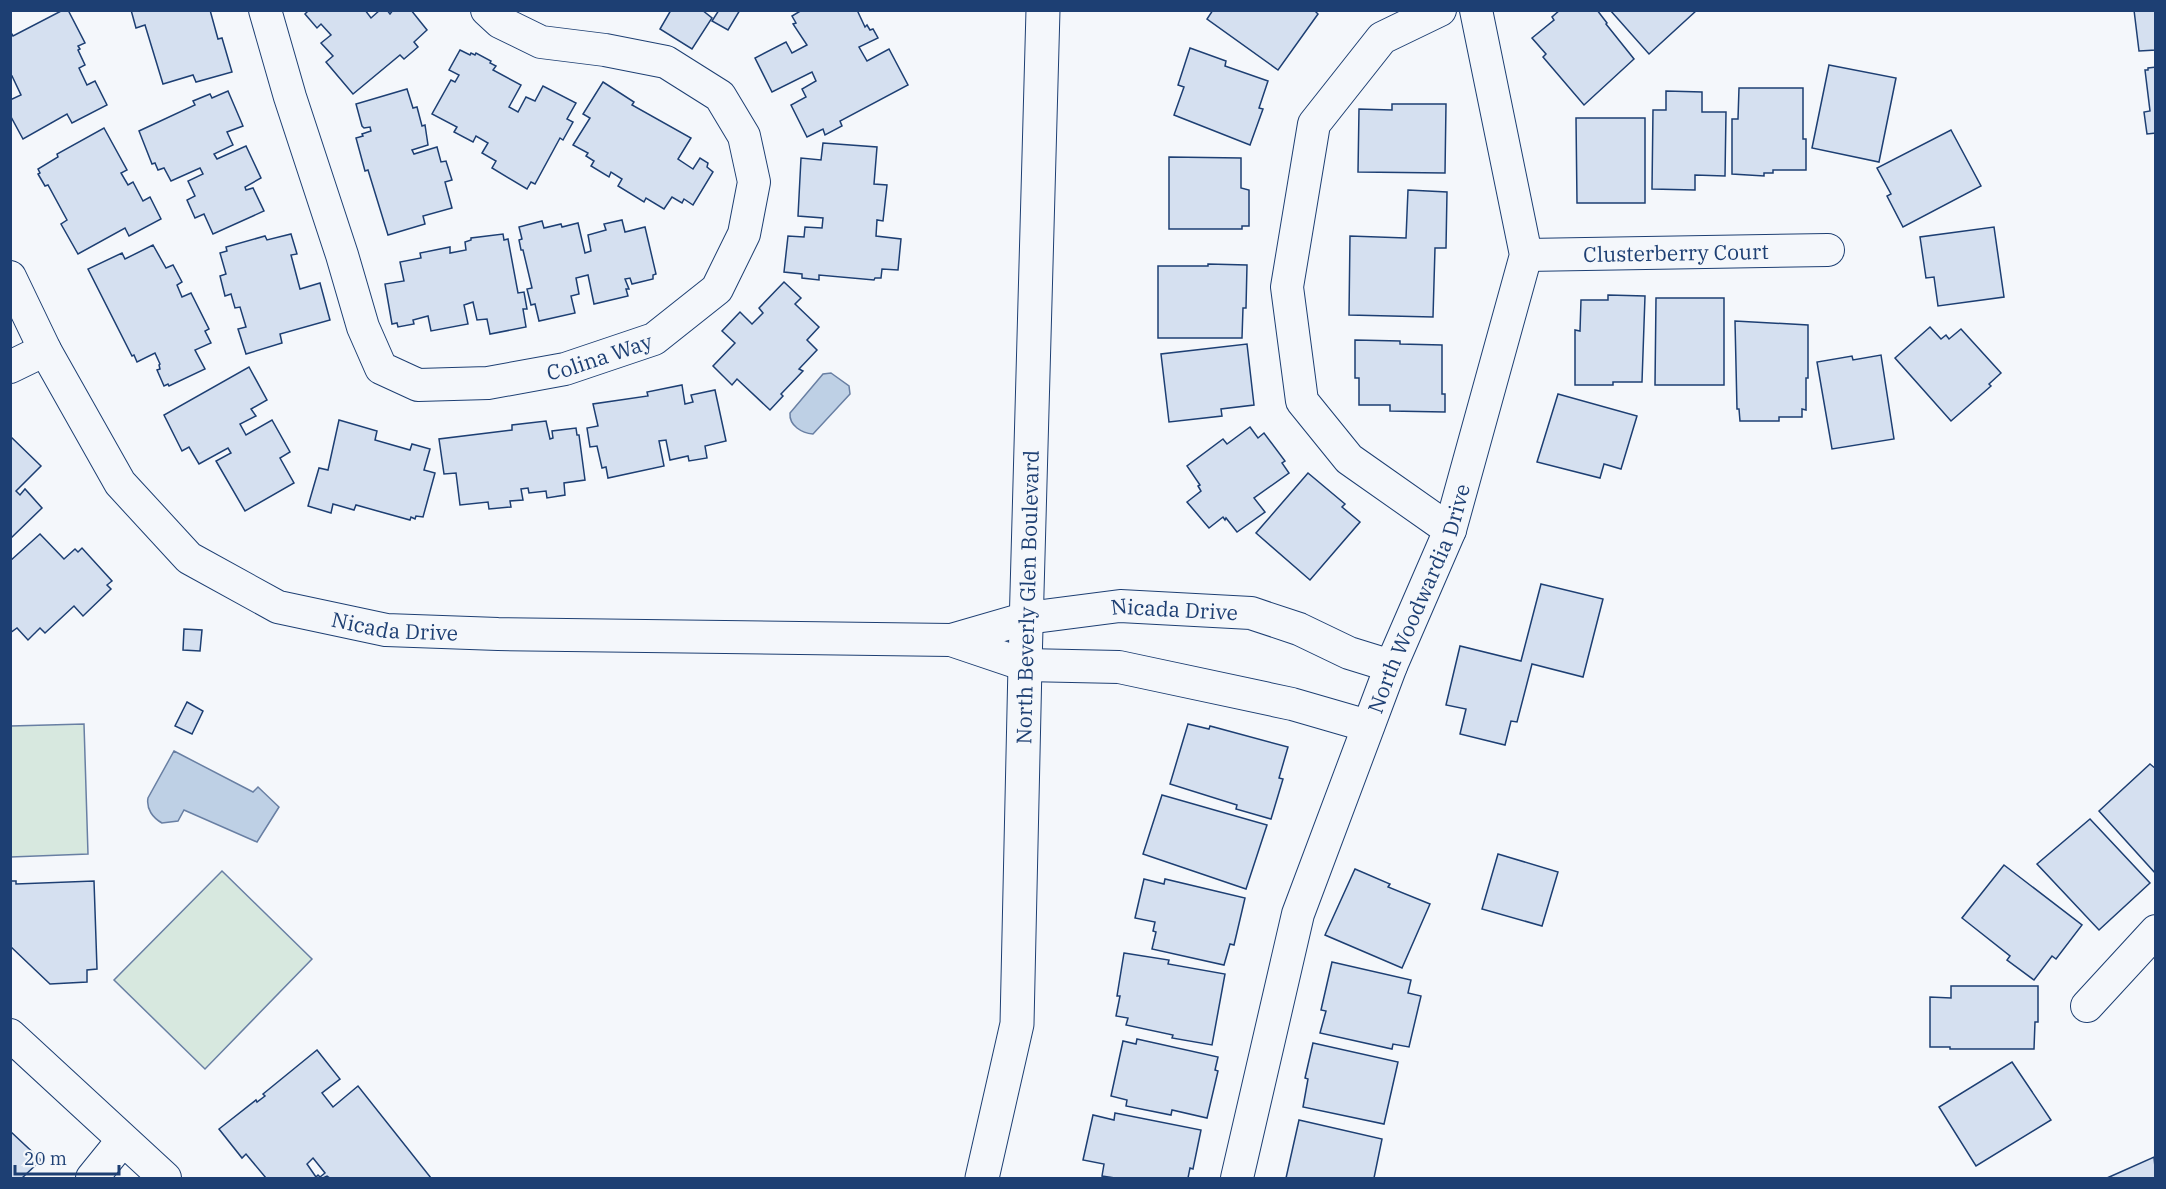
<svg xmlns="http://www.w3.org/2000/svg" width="2166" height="1189" viewBox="0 0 2166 1189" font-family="'IBM Plex Serif',serif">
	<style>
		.green { fill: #d7e8df; stroke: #687fa3; stroke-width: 1.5 }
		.water { fill: #bed0e5; stroke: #687fa3; stroke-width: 1.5 }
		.building { fill: #d5e0f0; stroke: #1d3f73; stroke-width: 1.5; fill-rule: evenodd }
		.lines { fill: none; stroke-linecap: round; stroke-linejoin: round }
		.street-casing { stroke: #1d3f73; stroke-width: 34 }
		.secondary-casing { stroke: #1d3f73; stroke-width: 35 }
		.street { stroke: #f4f7fb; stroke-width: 32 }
		.secondary { stroke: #f4f7fb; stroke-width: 33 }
		.labels { text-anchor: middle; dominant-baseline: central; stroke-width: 4.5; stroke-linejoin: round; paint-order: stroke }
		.street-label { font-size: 21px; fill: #1d3f73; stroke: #f4f7fb }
	</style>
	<rect width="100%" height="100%" fill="#f4f7fb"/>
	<g class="green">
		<path d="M 84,724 L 88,854 L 11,857 L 11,726 Z"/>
		<path d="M 222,871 L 312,959 L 205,1069 L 114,980 Z"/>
	</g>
	<g class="water">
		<path d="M 831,373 L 849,386 L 850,394 L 813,434 C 802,433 789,426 790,413 L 823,374 Z"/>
		<path d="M 174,751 L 253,792 L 258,787 L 279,807 L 257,842 L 184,810 L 178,821 L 162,823 C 153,818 146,809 148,798 Z"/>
	</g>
	<g class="building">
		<path d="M 63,10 L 68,10 L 85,43 L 78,46 L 80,49 L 78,50 L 85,65 L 79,68 L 87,85 L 95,81 L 107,105 L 72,123 L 67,114 L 23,139 L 10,115 L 10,100 L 21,95 L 12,76 L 10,77 L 10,31 L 13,36 Z"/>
		<path d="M 131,10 L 210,10 L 218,39 L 222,38 L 232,72 L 196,82 L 193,75 L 163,84 L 145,25 L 136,28 Z"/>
		<path d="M 309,10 L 365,10 L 371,18 L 380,10 L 387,10 L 390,14 L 393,10 L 411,10 L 427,30 L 414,42 L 418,47 L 404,59 L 400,55 L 353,94 L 326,62 L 333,56 L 321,43 L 331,35 L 321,24 L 317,28 L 305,14 Z"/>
		<path d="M 671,10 L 702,10 L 712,18 L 692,49 L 660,29 Z"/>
		<path d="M 719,10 L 740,10 L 728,30 L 712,21 Z"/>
		<path d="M 802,10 L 857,10 L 865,27 L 867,25 L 870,30 L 873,29 L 878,38 L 859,47 L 867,61 L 889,49 L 908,85 L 840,121 L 842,126 L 825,135 L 823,129 L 807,137 L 791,105 L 806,97 L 802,89 L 816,81 L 812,72 L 772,92 L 755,58 L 786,42 L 792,53 L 807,45 L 793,24 L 796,23 L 792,16 Z"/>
		<path d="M 1213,10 L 1314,10 L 1318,14 L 1278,70 L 1207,19 Z"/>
		<path d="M 1560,10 L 1597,10 L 1607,23 L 1606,24 L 1634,59 L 1584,105 L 1543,57 L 1546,54 L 1532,38 L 1554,20 L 1552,17 Z"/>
		<path d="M 1610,10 L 1697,10 L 1649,54 Z"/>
		<path d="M 2134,10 L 2156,10 L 2156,50 L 2139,51 Z"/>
		<path d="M 1190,48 L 1226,61 L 1225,66 L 1268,81 L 1259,108 L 1263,109 L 1250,145 L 1174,115 L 1184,87 L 1178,85 Z"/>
		<path d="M 460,50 L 470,55 L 471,53 L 475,55 L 476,53 L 491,61 L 490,63 L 496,66 L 493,70 L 521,85 L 509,107 L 518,112 L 526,97 L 535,101 L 543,86 L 576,103 L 567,119 L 573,122 L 563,140 L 560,138 L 535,184 L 531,182 L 527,189 L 492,168 L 496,161 L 482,153 L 488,143 L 476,136 L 473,142 L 454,132 L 457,127 L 432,114 L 451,80 L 455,82 L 459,75 L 449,70 Z"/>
		<path d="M 1829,65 L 1896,78 L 1879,162 L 1812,148 Z"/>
		<path d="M 2156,67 L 2156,133 L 2147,134 L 2144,112 L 2150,111 L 2145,70 L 2148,70 L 2148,68 Z"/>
		<path d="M 603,82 L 634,102 L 632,105 L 691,138 L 678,159 L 693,169 L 700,158 L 708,163 L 707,167 L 713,172 L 693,205 L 684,199 L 682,203 L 672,197 L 664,209 L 646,198 L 644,202 L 618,186 L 622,179 L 611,172 L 609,177 L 591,166 L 594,161 L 586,156 L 588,153 L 573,145 L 590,118 L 583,114 Z"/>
		<path d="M 1739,88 L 1803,88 L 1803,139 L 1806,139 L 1806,170 L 1773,170 L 1773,173 L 1764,173 L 1764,176 L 1732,174 L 1732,119 L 1738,119 Z"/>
		<path d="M 407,89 L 413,108 L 417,107 L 422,126 L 425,125 L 428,145 L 412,150 L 414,154 L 437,147 L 441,162 L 446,161 L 452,180 L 445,182 L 452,208 L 423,216 L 425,224 L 388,235 L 368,170 L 365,171 L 356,138 L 363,136 L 362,134 L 371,131 L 370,127 L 364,128 L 362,126 L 356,104 Z"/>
		<path d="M 228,91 L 243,126 L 227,132 L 233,145 L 214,154 L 217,159 L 246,146 L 261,178 L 245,187 L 246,190 L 253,188 L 264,211 L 213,234 L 204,214 L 195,218 L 187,200 L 195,196 L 188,181 L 203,174 L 200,168 L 171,181 L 164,168 L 158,170 L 155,163 L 152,164 L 139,131 L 195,105 L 193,101 L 210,94 L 212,98 Z"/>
		<path d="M 1666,91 L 1702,92 L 1702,112 L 1726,112 L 1725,176 L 1695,175 L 1695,190 L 1652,189 L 1653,110 L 1666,110 Z"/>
		<path d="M 1392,104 L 1446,104 L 1445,173 L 1358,172 L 1359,109 L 1392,110 Z"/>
		<path d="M 1576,118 L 1645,118 L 1645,203 L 1577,203 Z"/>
		<path d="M 104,128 L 127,170 L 121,173 L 128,185 L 133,182 L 143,201 L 150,197 L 161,219 L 129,236 L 125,228 L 78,254 L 61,224 L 67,220 L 48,185 L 45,186 L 38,174 L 40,173 L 38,169 L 58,157 L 57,154 Z"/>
		<path d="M 1951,130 L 1981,186 L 1903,227 L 1887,196 L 1891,194 L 1877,168 Z"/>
		<path d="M 823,143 L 877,147 L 874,184 L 887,185 L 883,221 L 877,220 L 876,236 L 901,239 L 898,270 L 882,269 L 881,278 L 875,278 L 874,280 L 819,275 L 819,280 L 802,278 L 802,274 L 784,272 L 788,236 L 804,237 L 805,227 L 822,228 L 823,218 L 798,216 L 801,158 L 821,160 Z"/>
		<path d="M 1169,157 L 1241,158 L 1241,188 L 1249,190 L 1249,226 L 1242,226 L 1242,229 L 1169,229 Z"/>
		<path d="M 1408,190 L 1447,192 L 1446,248 L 1435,248 L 1433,317 L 1349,315 L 1350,236 L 1406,238 Z"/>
		<path d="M 622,220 L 625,232 L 645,227 L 656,274 L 653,275 L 653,279 L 632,284 L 630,278 L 625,279 L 629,289 L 626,289 L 628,296 L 594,304 L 588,275 L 576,278 L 579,294 L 571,296 L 575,313 L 539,321 L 535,304 L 531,305 L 527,289 L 532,288 L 523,250 L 521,250 L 519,240 L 522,239 L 519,227 L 542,221 L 544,228 L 561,224 L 562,227 L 578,223 L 585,253 L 591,251 L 588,235 L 606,230 L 604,224 Z"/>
		<path d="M 1994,227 L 2004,297 L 1938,306 L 1934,277 L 1926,278 L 1920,237 Z"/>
		<path d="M 291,234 L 297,254 L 291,255 L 300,289 L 320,283 L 330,320 L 280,334 L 282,343 L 246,354 L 238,329 L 246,327 L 240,307 L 235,308 L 231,294 L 225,296 L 220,276 L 226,274 L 220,253 L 227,251 L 226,247 L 265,236 L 267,240 Z"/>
		<path d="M 503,234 L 504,240 L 508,239 L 518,293 L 524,292 L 527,309 L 523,309 L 526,327 L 490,334 L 487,319 L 477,320 L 473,302 L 464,305 L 468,324 L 431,331 L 428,316 L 413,320 L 414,324 L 398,327 L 397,323 L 392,324 L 385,284 L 404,281 L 400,262 L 421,258 L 420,253 L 450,247 L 450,253 L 466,250 L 465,242 L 471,240 L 471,238 Z"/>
		<path d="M 153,245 L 166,268 L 173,265 L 182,282 L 177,285 L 182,297 L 191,293 L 209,329 L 205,331 L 211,343 L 195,350 L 205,369 L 169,386 L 168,384 L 164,386 L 157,370 L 160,369 L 159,365 L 160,364 L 155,353 L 137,362 L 134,355 L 132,356 L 88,269 L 122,253 L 125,259 Z"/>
		<path d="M 1208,264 L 1247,265 L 1246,308 L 1243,308 L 1242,338 L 1158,338 L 1158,266 L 1208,266 Z"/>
		<path d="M 784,282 L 801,298 L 795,304 L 819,327 L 807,340 L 817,350 L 799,369 L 803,371 L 781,394 L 783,396 L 770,410 L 737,379 L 732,385 L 713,366 L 735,343 L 722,331 L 740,312 L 752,324 L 763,313 L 759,308 Z"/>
		<path d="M 1608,295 L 1645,296 L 1642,382 L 1613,382 L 1613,385 L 1575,385 L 1575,330 L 1580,331 L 1581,300 L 1608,300 Z"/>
		<path d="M 1656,298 L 1724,298 L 1724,385 L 1655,385 Z"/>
		<path d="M 1735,321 L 1808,325 L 1808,378 L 1806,378 L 1806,410 L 1802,409 L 1802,417 L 1779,417 L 1779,421 L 1740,421 L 1739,409 L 1737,409 Z"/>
		<path d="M 1930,327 L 1941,339 L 1946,335 L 1949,339 L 1961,329 L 2001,373 L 1989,384 L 1991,386 L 1951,421 L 1895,358 Z"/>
		<path d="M 1355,340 L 1400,341 L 1400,344 L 1442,345 L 1442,394 L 1445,394 L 1445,412 L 1390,411 L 1390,405 L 1359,405 L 1359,378 L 1355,378 Z"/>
		<path d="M 1247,344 L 1254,405 L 1221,409 L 1222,416 L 1169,422 L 1161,354 Z"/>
		<path d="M 1881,355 L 1894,439 L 1832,449 L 1817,362 L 1852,356 L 1853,360 Z"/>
		<path d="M 249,367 L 267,400 L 251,409 L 256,416 L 240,424 L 246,435 L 272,420 L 290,452 L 280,458 L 294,483 L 245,511 L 216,461 L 231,453 L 228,448 L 199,464 L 189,447 L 182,451 L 164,415 Z"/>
		<path d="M 682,385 L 685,404 L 693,402 L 691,395 L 715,390 L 726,441 L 705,446 L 707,458 L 689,461 L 688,456 L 670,460 L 666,440 L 659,441 L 664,466 L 608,478 L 606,467 L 602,468 L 597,446 L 590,447 L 587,428 L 598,426 L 593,404 L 648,396 L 647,392 Z"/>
		<path d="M 1558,394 L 1637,416 L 1621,469 L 1604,464 L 1600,478 L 1537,462 Z"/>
		<path d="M 339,420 L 377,431 L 375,440 L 410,450 L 412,444 L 430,449 L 424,470 L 435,473 L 423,517 L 416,516 L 415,519 L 411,517 L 410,520 L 356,505 L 354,510 L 333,504 L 331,513 L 308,506 L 319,468 L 328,470 Z"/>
		<path d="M 546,421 L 550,439 L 553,438 L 552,431 L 576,428 L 577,435 L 579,435 L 585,480 L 564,483 L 565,495 L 547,498 L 546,491 L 529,493 L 528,488 L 521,489 L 523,500 L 510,501 L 511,507 L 489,509 L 488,502 L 460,505 L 456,473 L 444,474 L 439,439 L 512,430 L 512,425 Z"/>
		<path d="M 1250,427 L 1258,438 L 1264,433 L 1285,461 L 1282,463 L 1289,473 L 1254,498 L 1265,512 L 1237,532 L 1226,518 L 1225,520 L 1223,517 L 1209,528 L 1187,502 L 1201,491 L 1198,486 L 1200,485 L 1187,466 L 1223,439 L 1227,444 Z"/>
		<path d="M 10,436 L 41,466 L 16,491 L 20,495 L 25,489 L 42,508 L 10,539 Z"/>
		<path d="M 1308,473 L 1345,504 L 1342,507 L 1360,522 L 1310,580 L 1256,533 Z"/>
		<path d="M 40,534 L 64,559 L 75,549 L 78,552 L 82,548 L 112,581 L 107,585 L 111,589 L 83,616 L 74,606 L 45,633 L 40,628 L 28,640 L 17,628 L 10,633 L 10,561 Z"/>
		<path d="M 1541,584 L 1603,599 L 1583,677 L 1532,664 L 1517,722 L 1511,721 L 1505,745 L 1460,734 L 1466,709 L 1446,705 L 1460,646 L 1521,661 Z"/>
		<path d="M 184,629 L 202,630 L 200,651 L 183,650 Z"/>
		<path d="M 187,702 L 203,711 L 192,734 L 175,726 Z"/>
		<path d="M 1188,724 L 1209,729 L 1210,726 L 1288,747 L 1279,778 L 1283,779 L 1271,819 L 1236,809 L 1237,805 L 1170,784 Z"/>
		<path d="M 2150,764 L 2156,769 L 2156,874 L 2099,811 Z"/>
		<path d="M 1162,795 L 1267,825 L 1246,889 L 1143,854 Z"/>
		<path d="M 2090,819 L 2150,883 L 2099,930 L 2037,864 Z"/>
		<path d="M 1498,854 L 1558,872 L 1542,926 L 1482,909 Z"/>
		<path d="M 2004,865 L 2082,925 L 2056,959 L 2052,956 L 2034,980 L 2007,960 L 2010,956 L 1962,918 Z"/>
		<path d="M 1355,869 L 1390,884 L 1388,887 L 1430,904 L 1402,968 L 1325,935 Z"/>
		<path d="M 1144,879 L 1164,884 L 1165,879 L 1245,898 L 1234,945 L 1230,944 L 1224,965 L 1152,949 L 1156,932 L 1153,931 L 1155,922 L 1135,918 Z"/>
		<path d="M 10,881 L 16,881 L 16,884 L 94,881 L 97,969 L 87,970 L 87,982 L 50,984 L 10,946 Z"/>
		<path d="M 1124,953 L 1169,960 L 1168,964 L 1225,974 L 1212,1045 L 1172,1038 L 1173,1035 L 1126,1025 L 1128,1018 L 1116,1016 L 1120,996 L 1117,996 Z"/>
		<path d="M 1332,962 L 1411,980 L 1408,993 L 1421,996 L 1409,1047 L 1393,1044 L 1392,1049 L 1320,1033 L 1326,1011 L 1321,1010 Z"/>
		<path d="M 1951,986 L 2038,986 L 2038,1022 L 2035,1022 L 2034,1049 L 1950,1049 L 1950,1047 L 1930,1047 L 1930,997 L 1951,998 Z"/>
		<path d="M 1137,1039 L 1218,1057 L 1215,1070 L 1218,1071 L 1207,1118 L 1172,1110 L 1171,1115 L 1126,1106 L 1127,1100 L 1111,1096 L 1123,1041 L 1136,1044 Z"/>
		<path d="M 1313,1043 L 1398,1062 L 1384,1124 L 1303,1107 L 1308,1079 L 1305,1078 Z"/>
		<path d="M 317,1050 L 340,1079 L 322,1093 L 333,1107 L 358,1086 L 431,1178 L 330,1178 L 327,1176 L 323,1178 L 266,1178 L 246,1154 L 242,1158 L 219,1129 L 256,1100 L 257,1102 L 265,1096 L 263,1094 ZM 313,1158 L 325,1173 L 320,1177 L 318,1175 L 316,1177 L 307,1164 Z"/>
		<path d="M 2012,1062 L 2051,1120 L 1976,1166 L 1939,1107 Z"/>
		<path d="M 1115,1113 L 1201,1130 L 1193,1169 L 1190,1168 L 1188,1178 L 1115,1178 L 1102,1176 L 1104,1164 L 1083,1160 L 1093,1115 L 1114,1120 Z"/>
		<path d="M 1299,1120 L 1382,1139 L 1374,1178 L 1286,1178 Z"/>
		<path d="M 10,1131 L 41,1160 L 22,1178 L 10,1178 Z"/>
		<path d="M 2154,1157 L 2156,1178 L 2107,1178 Z"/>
	</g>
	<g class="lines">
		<g class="street-casing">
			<g id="street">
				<path id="s1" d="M 265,10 L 290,97 L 342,255 L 363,327 L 381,368 L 418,385 L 488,383 L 565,369 L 654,339 L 717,289 L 744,234 L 754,182 L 744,136 L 720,96 L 666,62 L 605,50 L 541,42 L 500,22 L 487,10"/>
				<path d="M 1440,10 L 1382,38 L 1314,124 L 1287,287 L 1302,401 L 1349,459 L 1450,530"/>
				<path id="s2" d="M 1526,255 L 1828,250"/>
				<path id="s3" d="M 10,277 L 45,350 L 120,483 L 189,558 L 278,607 L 386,630 L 498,634 L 951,640 L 1027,618 L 1120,606 L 1251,613 L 1299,629 L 1349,653 L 1391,666"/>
				<path d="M 10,367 L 45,350"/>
				<path d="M 951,640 L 1025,665 L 1119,667 L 1292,704 L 1368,726"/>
				<path d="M 2087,1006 L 2156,931"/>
				<path d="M 10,1035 L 165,1178"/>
				<path d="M 92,1178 L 122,1141"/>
				<path id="s4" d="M 1237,1178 L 1298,914 L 1391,666 L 1450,530 L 1526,255 L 1476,10"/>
			</g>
		</g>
		<g class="secondary-casing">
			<g id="secondary">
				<path id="s5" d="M 982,1178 L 1017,1024 L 1025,665 L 1043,10"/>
			</g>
		</g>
		<use href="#street" class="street"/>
		<use href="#secondary" class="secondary"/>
	</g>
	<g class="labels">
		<g class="street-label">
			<text stroke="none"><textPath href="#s2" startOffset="150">Clusterberry Court</textPath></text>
			<text stroke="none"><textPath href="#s1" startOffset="602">Colina Way</textPath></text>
			<text stroke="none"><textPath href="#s5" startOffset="585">North Beverly Glen Boulevard</textPath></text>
			<text stroke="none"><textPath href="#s4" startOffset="609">North Woodwardia Drive</textPath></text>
			<text stroke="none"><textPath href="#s3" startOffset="1340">Nicada Drive</textPath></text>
			<text stroke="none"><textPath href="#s3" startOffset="556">Nicada Drive</textPath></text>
		</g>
	</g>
	<rect width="2166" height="1189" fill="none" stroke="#1d3f73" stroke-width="24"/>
	<path d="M15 1165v9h104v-9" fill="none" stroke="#1d3f73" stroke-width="3"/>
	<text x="24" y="1165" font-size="18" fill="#1d3f73" stroke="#f4f7fb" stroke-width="4.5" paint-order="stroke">20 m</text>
</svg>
